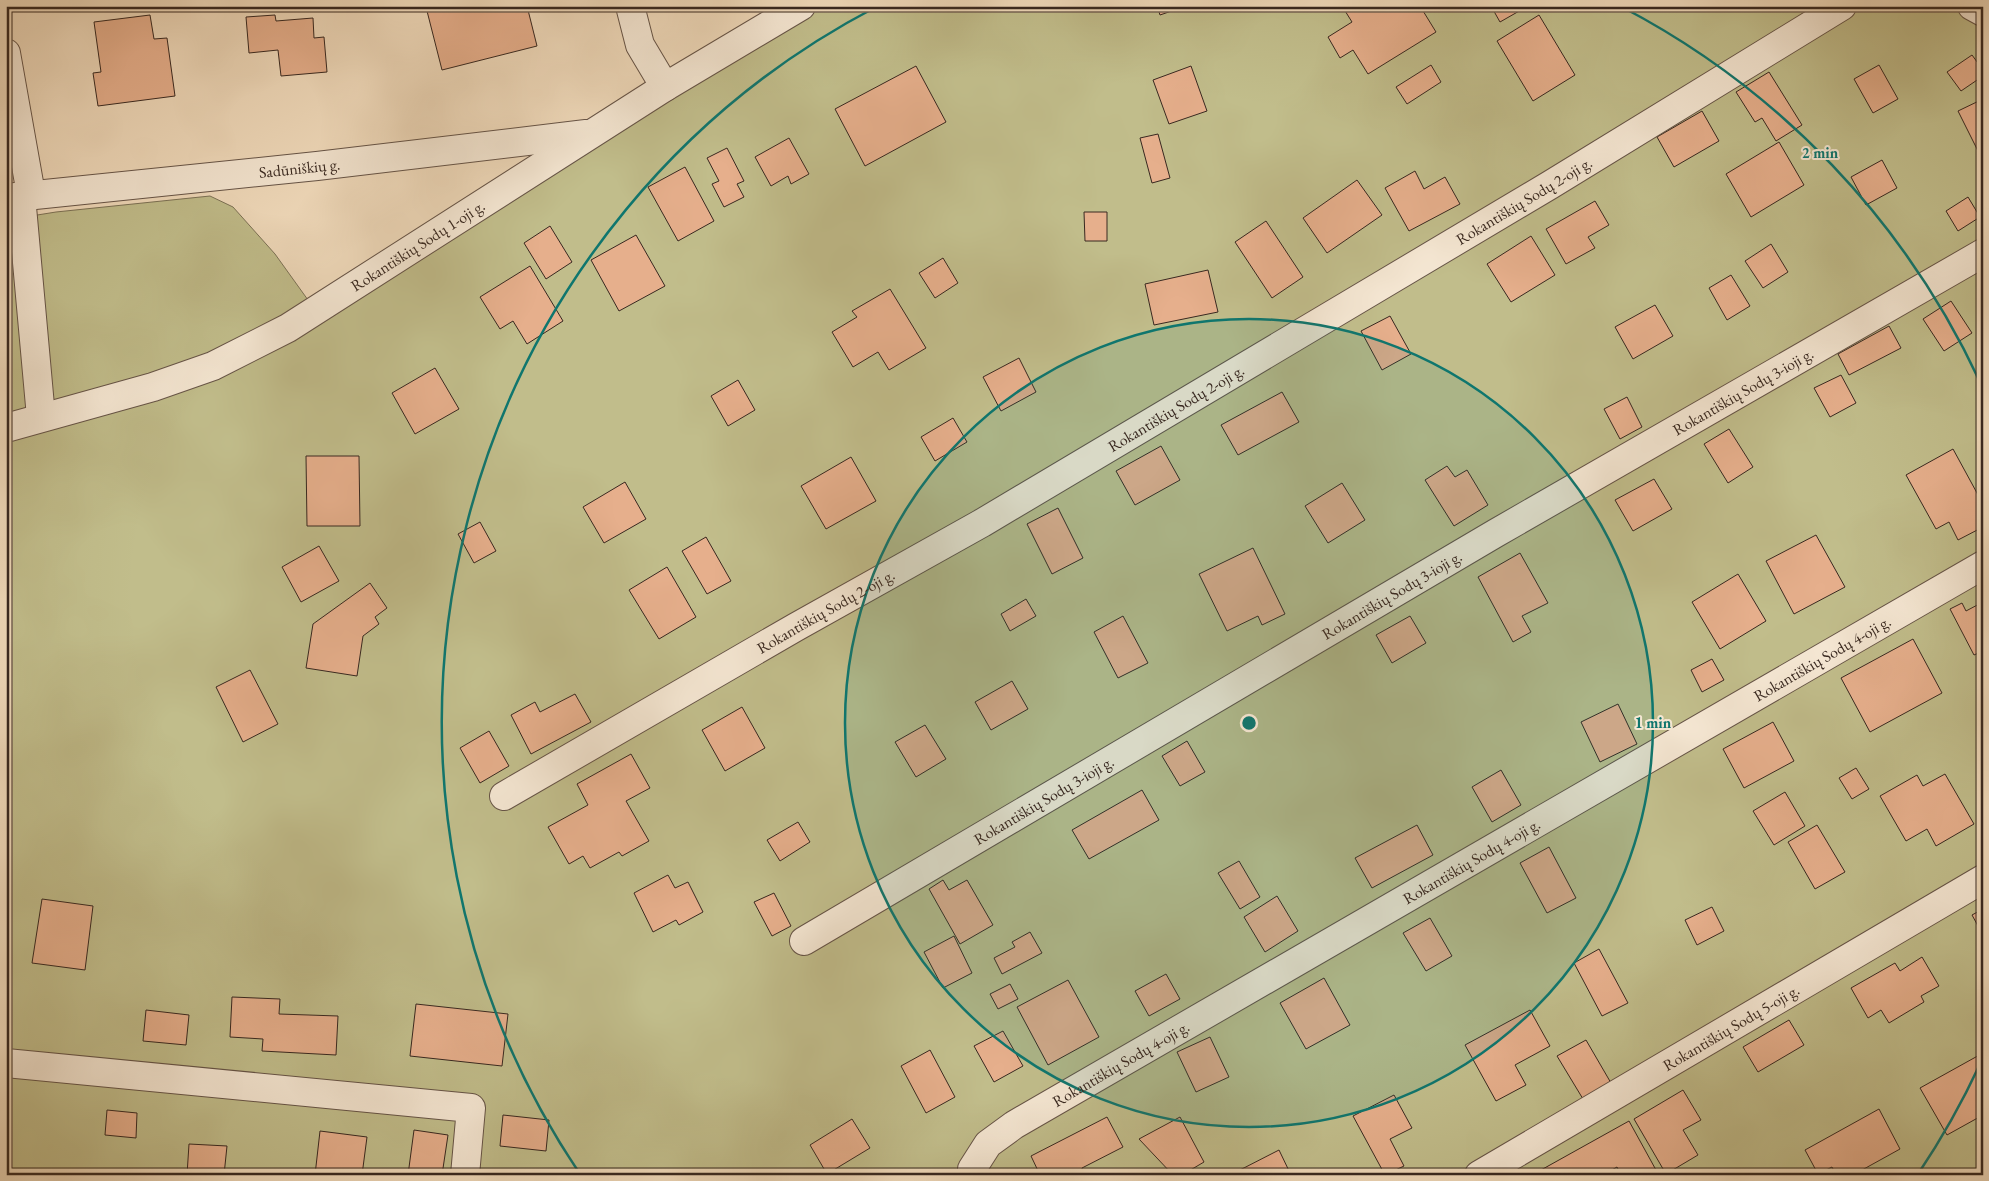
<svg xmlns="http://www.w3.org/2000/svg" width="1989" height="1181" viewBox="0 0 1989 1181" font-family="'EB Garamond',serif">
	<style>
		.green { fill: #c1bd8b; stroke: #7c7256 }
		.building { fill: #e6af8c; stroke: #382820 }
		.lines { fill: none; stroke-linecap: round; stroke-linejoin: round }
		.minor-casing { stroke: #665447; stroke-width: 30 }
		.minor { stroke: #f5e7d3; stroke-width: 28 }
		.ring { fill: none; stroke: #0f766e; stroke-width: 2.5 }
		.labels { text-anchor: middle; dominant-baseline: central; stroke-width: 4; stroke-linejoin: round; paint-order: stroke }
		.street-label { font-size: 16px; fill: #382820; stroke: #f5e7d3 }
		.centre { fill: #0f766e; stroke: #f5e7d3; stroke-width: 2.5 }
		.ring-label { font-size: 15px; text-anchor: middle; font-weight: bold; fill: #0f766e; stroke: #f5e7d3; stroke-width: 4; stroke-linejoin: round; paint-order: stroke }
	</style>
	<rect width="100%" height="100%" fill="#f0dabb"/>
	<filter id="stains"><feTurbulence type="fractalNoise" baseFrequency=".004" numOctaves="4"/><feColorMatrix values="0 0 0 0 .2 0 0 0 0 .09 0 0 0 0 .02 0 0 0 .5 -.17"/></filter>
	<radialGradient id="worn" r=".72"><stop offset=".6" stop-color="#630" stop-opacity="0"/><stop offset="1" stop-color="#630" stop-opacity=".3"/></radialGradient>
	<path class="green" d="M 779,6 L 1983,6 L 1983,1175 L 6,1175 L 6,220 L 56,212 L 210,196 L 233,207 L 275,254 L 308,300 Z"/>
	<g class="building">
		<path d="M 445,6 L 527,6 L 537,46 L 442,70 L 427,11 Z"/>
		<path d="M 1157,6 L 1186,6 L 1160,15 Z"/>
		<path d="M 1342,6 L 1420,6 L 1436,32 L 1368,74 L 1353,50 L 1340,58 L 1328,37 L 1352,22 Z"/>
		<path d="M 1491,6 L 1528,6 L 1500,22 Z"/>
		<path d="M 150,15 L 154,39 L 167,38 L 175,96 L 98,106 L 93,73 L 101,72 L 94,22 Z"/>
		<path d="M 275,15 L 276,21 L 313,18 L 314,38 L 324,37 L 327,72 L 281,76 L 278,50 L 249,53 L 246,17 Z"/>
		<path d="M 1539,15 L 1575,75 L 1533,101 L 1497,41 Z"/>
		<path d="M 1972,55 L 1983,70 L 1983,76 L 1961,91 L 1947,72 Z"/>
		<path d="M 1431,65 L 1441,82 L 1407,104 L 1396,87 Z"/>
		<path d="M 1879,65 L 1898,99 L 1873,113 L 1854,79 Z"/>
		<path d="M 916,66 L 946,122 L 865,166 L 835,109 Z"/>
		<path d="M 1191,66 L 1207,111 L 1169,124 L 1153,80 Z"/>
		<path d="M 1769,72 L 1802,125 L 1776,141 L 1762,118 L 1755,122 L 1736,92 Z"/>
		<path d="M 1983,99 L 1983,161 L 1958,111 Z"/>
		<path d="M 1702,111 L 1719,141 L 1674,167 L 1657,137 Z"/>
		<path d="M 1158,134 L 1170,178 L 1152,183 L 1140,138 Z"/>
		<path d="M 789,138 L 809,174 L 791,184 L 788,176 L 771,186 L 755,157 Z"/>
		<path d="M 1779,142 L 1804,185 L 1751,217 L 1726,174 Z"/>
		<path d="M 727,148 L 744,181 L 737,184 L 744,197 L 724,207 L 712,184 L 719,181 L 707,158 Z"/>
		<path d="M 1882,160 L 1897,188 L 1866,205 L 1851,177 Z"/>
		<path d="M 685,167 L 714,221 L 678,241 L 648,187 Z"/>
		<path d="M 1415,171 L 1424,189 L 1445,177 L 1460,204 L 1409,231 L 1385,188 Z"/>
		<path d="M 1357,180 L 1382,215 L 1327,253 L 1303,218 Z"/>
		<path d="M 1968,197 L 1980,217 L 1958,231 L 1946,211 Z"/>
		<path d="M 1595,201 L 1609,225 L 1588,237 L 1595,248 L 1566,264 L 1546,229 Z"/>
		<path d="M 1084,212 L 1107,212 L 1107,241 L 1085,241 Z"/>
		<path d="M 1266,221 L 1303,277 L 1272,298 L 1235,242 Z"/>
		<path d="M 550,226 L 572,262 L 546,279 L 524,243 Z"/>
		<path d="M 636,235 L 665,286 L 619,311 L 591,260 Z"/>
		<path d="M 1531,236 L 1555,275 L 1511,302 L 1487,264 Z"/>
		<path d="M 1771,244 L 1788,272 L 1763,288 L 1745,261 Z"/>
		<path d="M 943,258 L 958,283 L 935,298 L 919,273 Z"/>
		<path d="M 530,266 L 563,321 L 527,344 L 513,321 L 500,329 L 480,297 Z"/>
		<path d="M 1208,270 L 1218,312 L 1154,325 L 1145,284 Z"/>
		<path d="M 1731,275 L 1750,306 L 1727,320 L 1709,288 Z"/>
		<path d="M 890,289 L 926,348 L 889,370 L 878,352 L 853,367 L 832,332 L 857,317 L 852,311 Z"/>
		<path d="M 1951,301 L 1972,333 L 1944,351 L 1923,319 Z"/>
		<path d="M 1655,305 L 1673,336 L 1633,359 L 1615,327 Z"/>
		<path d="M 1390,316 L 1411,354 L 1382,370 L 1361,331 Z"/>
		<path d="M 1889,326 L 1901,348 L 1849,375 L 1838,354 Z"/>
		<path d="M 1019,358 L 1036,392 L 1001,411 L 983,377 Z"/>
		<path d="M 435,368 L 459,409 L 415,434 L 392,393 Z"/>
		<path d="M 1841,375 L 1856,403 L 1830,417 L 1814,388 Z"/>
		<path d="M 738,380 L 755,410 L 728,426 L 711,396 Z"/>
		<path d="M 1282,392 L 1299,422 L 1238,455 L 1221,425 Z"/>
		<path d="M 1627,397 L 1642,427 L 1620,439 L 1604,409 Z"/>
		<path d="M 953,418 L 967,442 L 935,461 L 921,437 Z"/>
		<path d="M 1729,429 L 1753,467 L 1728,483 L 1704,444 Z"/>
		<path d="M 1161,446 L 1180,480 L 1135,505 L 1116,471 Z"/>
		<path d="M 1953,449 L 1983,504 L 1983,527 L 1958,540 L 1949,522 L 1936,529 L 1906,475 Z"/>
		<path d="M 306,456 L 359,456 L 360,526 L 307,526 Z"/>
		<path d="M 851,457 L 876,501 L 826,529 L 801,486 Z"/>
		<path d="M 1447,466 L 1455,477 L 1467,470 L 1488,505 L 1454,526 L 1425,480 Z"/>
		<path d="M 1654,479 L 1672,509 L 1633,531 L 1615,500 Z"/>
		<path d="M 625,482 L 646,519 L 604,543 L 583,507 Z"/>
		<path d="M 1342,483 L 1365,520 L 1328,543 L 1305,506 Z"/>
		<path d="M 1058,508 L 1083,558 L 1052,574 L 1027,524 Z"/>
		<path d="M 480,522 L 496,551 L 474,563 L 458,534 Z"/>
		<path d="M 1816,535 L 1845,587 L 1794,614 L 1766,561 Z"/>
		<path d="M 706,537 L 731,581 L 707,594 L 682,551 Z"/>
		<path d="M 319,546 L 339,581 L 301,602 L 282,567 Z"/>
		<path d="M 1253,548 L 1285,614 L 1262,625 L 1258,616 L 1227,631 L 1199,574 Z"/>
		<path d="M 1520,553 L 1548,603 L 1522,616 L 1531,632 L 1513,642 L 1478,577 Z"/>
		<path d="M 667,567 L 696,617 L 659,639 L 629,590 Z"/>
		<path d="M 1738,574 L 1766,621 L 1720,649 L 1692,602 Z"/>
		<path d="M 370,583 L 387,608 L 375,617 L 379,624 L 363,636 L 357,676 L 306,668 L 313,624 Z"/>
		<path d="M 1026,599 L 1036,616 L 1010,631 L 1001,614 Z"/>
		<path d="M 1983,602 L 1983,651 L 1974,655 L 1950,609 L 1962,603 L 1966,611 Z"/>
		<path d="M 1123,616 L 1148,663 L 1118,678 L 1094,632 Z"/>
		<path d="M 1410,616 L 1426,643 L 1392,663 L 1376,635 Z"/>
		<path d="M 1913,639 L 1942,693 L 1870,732 L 1841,678 Z"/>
		<path d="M 1712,659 L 1724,680 L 1702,692 L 1691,670 Z"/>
		<path d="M 250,670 L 278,724 L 243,742 L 216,687 Z"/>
		<path d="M 1012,681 L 1028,709 L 991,730 L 975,702 Z"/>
		<path d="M 575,694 L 591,722 L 531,754 L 511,715 L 535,702 L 540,712 Z"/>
		<path d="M 1618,704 L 1637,744 L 1600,762 L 1581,722 Z"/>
		<path d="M 742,707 L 765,748 L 725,771 L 702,730 Z"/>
		<path d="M 1773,722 L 1794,761 L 1744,788 L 1723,749 Z"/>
		<path d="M 925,725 L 946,759 L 916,777 L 895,742 Z"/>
		<path d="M 489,731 L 509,766 L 480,783 L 460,748 Z"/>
		<path d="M 1187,741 L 1205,772 L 1180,786 L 1162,756 Z"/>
		<path d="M 631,754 L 650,788 L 626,801 L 649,841 L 622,856 L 619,852 L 590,868 L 583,856 L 569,864 L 548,827 L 588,805 L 577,784 Z"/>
		<path d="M 1856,768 L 1869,789 L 1852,799 L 1839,778 Z"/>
		<path d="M 1501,770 L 1521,805 L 1492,822 L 1472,787 Z"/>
		<path d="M 1945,774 L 1974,824 L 1936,846 L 1927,829 L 1906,841 L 1880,796 L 1917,775 L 1923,786 Z"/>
		<path d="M 1142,790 L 1159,820 L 1089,859 L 1072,830 Z"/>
		<path d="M 1785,792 L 1805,826 L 1774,845 L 1753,811 Z"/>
		<path d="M 798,822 L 810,842 L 780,861 L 767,840 Z"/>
		<path d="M 1417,825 L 1433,855 L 1372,888 L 1355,858 Z"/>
		<path d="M 1817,825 L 1845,872 L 1815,889 L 1788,842 Z"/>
		<path d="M 1549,847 L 1576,898 L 1547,913 L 1520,863 Z"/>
		<path d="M 1239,861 L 1260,897 L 1240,909 L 1218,873 Z"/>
		<path d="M 668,875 L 675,888 L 688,882 L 703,912 L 679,925 L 676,920 L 653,932 L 634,893 Z"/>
		<path d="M 943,880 L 949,890 L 967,880 L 993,925 L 960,944 L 929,889 Z"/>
		<path d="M 774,893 L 791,926 L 772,936 L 754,902 Z"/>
		<path d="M 1277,896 L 1298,931 L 1265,952 L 1244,917 Z"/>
		<path d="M 42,899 L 93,906 L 85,970 L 32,963 Z"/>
		<path d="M 1712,907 L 1724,931 L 1697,945 L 1685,920 Z"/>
		<path d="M 1983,909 L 1983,935 L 1972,915 Z"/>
		<path d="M 1430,918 L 1452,956 L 1426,971 L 1403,933 Z"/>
		<path d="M 1030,932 L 1042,953 L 1002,974 L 994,958 L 1015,947 L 1012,942 Z"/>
		<path d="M 954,936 L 972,973 L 943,988 L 924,952 Z"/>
		<path d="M 1599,949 L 1628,1003 L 1602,1016 L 1574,963 Z"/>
		<path d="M 1922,957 L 1939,986 L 1921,996 L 1924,1002 L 1889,1023 L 1881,1010 L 1868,1018 L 1851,988 L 1895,963 L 1900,971 Z"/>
		<path d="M 1166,974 L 1180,999 L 1149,1016 L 1135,991 Z"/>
		<path d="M 1324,978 L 1350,1025 L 1306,1049 L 1280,1003 Z"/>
		<path d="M 1068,980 L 1099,1037 L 1048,1065 L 1017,1007 Z"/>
		<path d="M 1010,984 L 1018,999 L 998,1009 L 990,994 Z"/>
		<path d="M 232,997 L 280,999 L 279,1014 L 338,1016 L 336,1055 L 262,1051 L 263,1039 L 230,1037 Z"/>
		<path d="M 416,1004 L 508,1014 L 502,1066 L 410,1056 Z"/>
		<path d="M 146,1010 L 189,1015 L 186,1045 L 143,1041 Z"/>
		<path d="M 1530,1010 L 1550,1046 L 1515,1065 L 1526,1085 L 1496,1101 L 1465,1045 Z"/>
		<path d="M 1789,1020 L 1804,1045 L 1758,1072 L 1743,1047 Z"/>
		<path d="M 1003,1031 L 1023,1066 L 994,1082 L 974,1046 Z"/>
		<path d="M 1210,1037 L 1229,1077 L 1196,1092 L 1177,1052 Z"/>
		<path d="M 1586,1040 L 1611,1083 L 1583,1099 L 1557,1056 Z"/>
		<path d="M 930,1050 L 955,1097 L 926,1113 L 901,1066 Z"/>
		<path d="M 1983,1053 L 1983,1115 L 1947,1135 L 1920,1088 Z"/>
		<path d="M 1683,1090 L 1701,1120 L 1683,1130 L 1698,1155 L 1666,1174 L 1634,1119 Z"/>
		<path d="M 1394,1095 L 1412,1128 L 1390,1139 L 1404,1166 L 1385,1175 L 1353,1116 Z"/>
		<path d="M 1879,1109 L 1900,1149 L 1853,1175 L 1836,1175 L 1832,1167 L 1818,1174 L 1805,1150 Z"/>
		<path d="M 107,1110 L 137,1113 L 136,1138 L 105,1135 Z"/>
		<path d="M 503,1115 L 549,1120 L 546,1151 L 500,1146 Z"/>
		<path d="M 1107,1117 L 1123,1147 L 1082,1168 L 1083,1175 L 1040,1175 L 1031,1156 Z"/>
		<path d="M 1180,1117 L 1204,1162 L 1182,1175 L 1173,1175 L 1139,1139 Z"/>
		<path d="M 852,1119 L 870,1148 L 827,1174 L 810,1145 Z"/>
		<path d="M 1629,1121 L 1656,1170 L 1647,1175 L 1621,1175 L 1617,1167 L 1603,1175 L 1532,1175 Z"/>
		<path d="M 414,1130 L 448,1135 L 442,1175 L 408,1175 Z"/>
		<path d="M 320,1131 L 367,1137 L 362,1175 L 315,1175 Z"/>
		<path d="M 189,1144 L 227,1146 L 224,1175 L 187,1175 Z"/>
		<path d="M 1279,1150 L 1291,1175 L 1237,1175 L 1236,1172 Z"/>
		<path d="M 522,1171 L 544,1175 L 521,1175 Z"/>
	</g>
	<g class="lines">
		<g class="minor-casing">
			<g id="minor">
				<path d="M 630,6 L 640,45 L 665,87"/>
				<path d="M 1972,6 L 1983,12"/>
				<path d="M 6,53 L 31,194"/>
				<path d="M 21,196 L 41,417"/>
				<path id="s1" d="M 6,198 L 317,166 L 586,134"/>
				<path id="s2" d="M 6,428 L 153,387 L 213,366 L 288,328 L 665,87 L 801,6"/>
				<path id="s3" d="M 504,796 L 796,627 L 982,523 L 1550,185 L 1842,6"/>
				<path id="s4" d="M 804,941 L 1496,533 L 1983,253"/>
				<path d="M 6,1063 L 471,1108 L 465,1175"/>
				<path id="s5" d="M 972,1169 L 988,1144 L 1014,1125 L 1983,565"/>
				<path id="s6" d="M 1479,1175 L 1983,879"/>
			</g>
		</g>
		<use href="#minor" class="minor"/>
	</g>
	<circle cx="1249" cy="723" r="404" fill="#0f766e" fill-opacity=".12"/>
	<g class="ring">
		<circle cx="1249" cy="723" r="404"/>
		<path d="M1980 1064A807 807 0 0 1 1918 1174M580 1174A807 807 0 0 1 876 7M1622 7A807 807 0 0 1 1980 382"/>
	</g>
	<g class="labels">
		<g class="street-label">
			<text stroke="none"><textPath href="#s1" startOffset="295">Sadūniškių g.</textPath></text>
			<text stroke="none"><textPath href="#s3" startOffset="1181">Rokantiškių Sodų 2-oji g.</textPath></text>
			<text stroke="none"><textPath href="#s2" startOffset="454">Rokantiškių Sodų 1-oji g.</textPath></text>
			<text stroke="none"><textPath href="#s4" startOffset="1088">Rokantiškių Sodų 3-ioji g.</textPath></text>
			<text stroke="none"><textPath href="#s3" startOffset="776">Rokantiškių Sodų 2-oji g.</textPath></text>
			<text stroke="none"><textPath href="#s4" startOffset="682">Rokantiškių Sodų 3-ioji g.</textPath></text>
			<text stroke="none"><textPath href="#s3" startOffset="371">Rokantiškių Sodų 2-oji g.</textPath></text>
			<text stroke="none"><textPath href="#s5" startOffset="995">Rokantiškių Sodų 4-oji g.</textPath></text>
			<text stroke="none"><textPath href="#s4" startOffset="278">Rokantiškių Sodų 3-ioji g.</textPath></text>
			<text stroke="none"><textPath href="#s5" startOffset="590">Rokantiškių Sodų 4-oji g.</textPath></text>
			<text stroke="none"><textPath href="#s6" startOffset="292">Rokantiškių Sodų 5-oji g.</textPath></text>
			<text stroke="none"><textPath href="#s5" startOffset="185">Rokantiškių Sodų 4-oji g.</textPath></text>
		</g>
	</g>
	<circle cx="1249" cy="723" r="8" class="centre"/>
	<g class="ring-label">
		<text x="1820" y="158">2 min</text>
		<text x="1653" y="728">1 min</text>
	</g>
	<rect width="1989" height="1181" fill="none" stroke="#f0dabb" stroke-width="25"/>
	<rect x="8" y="8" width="1974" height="1166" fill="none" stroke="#382820" stroke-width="2.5"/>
	<rect x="12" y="12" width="1964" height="1156" fill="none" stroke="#382820"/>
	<rect width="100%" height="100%" filter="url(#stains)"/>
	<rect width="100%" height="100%" fill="url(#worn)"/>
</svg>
